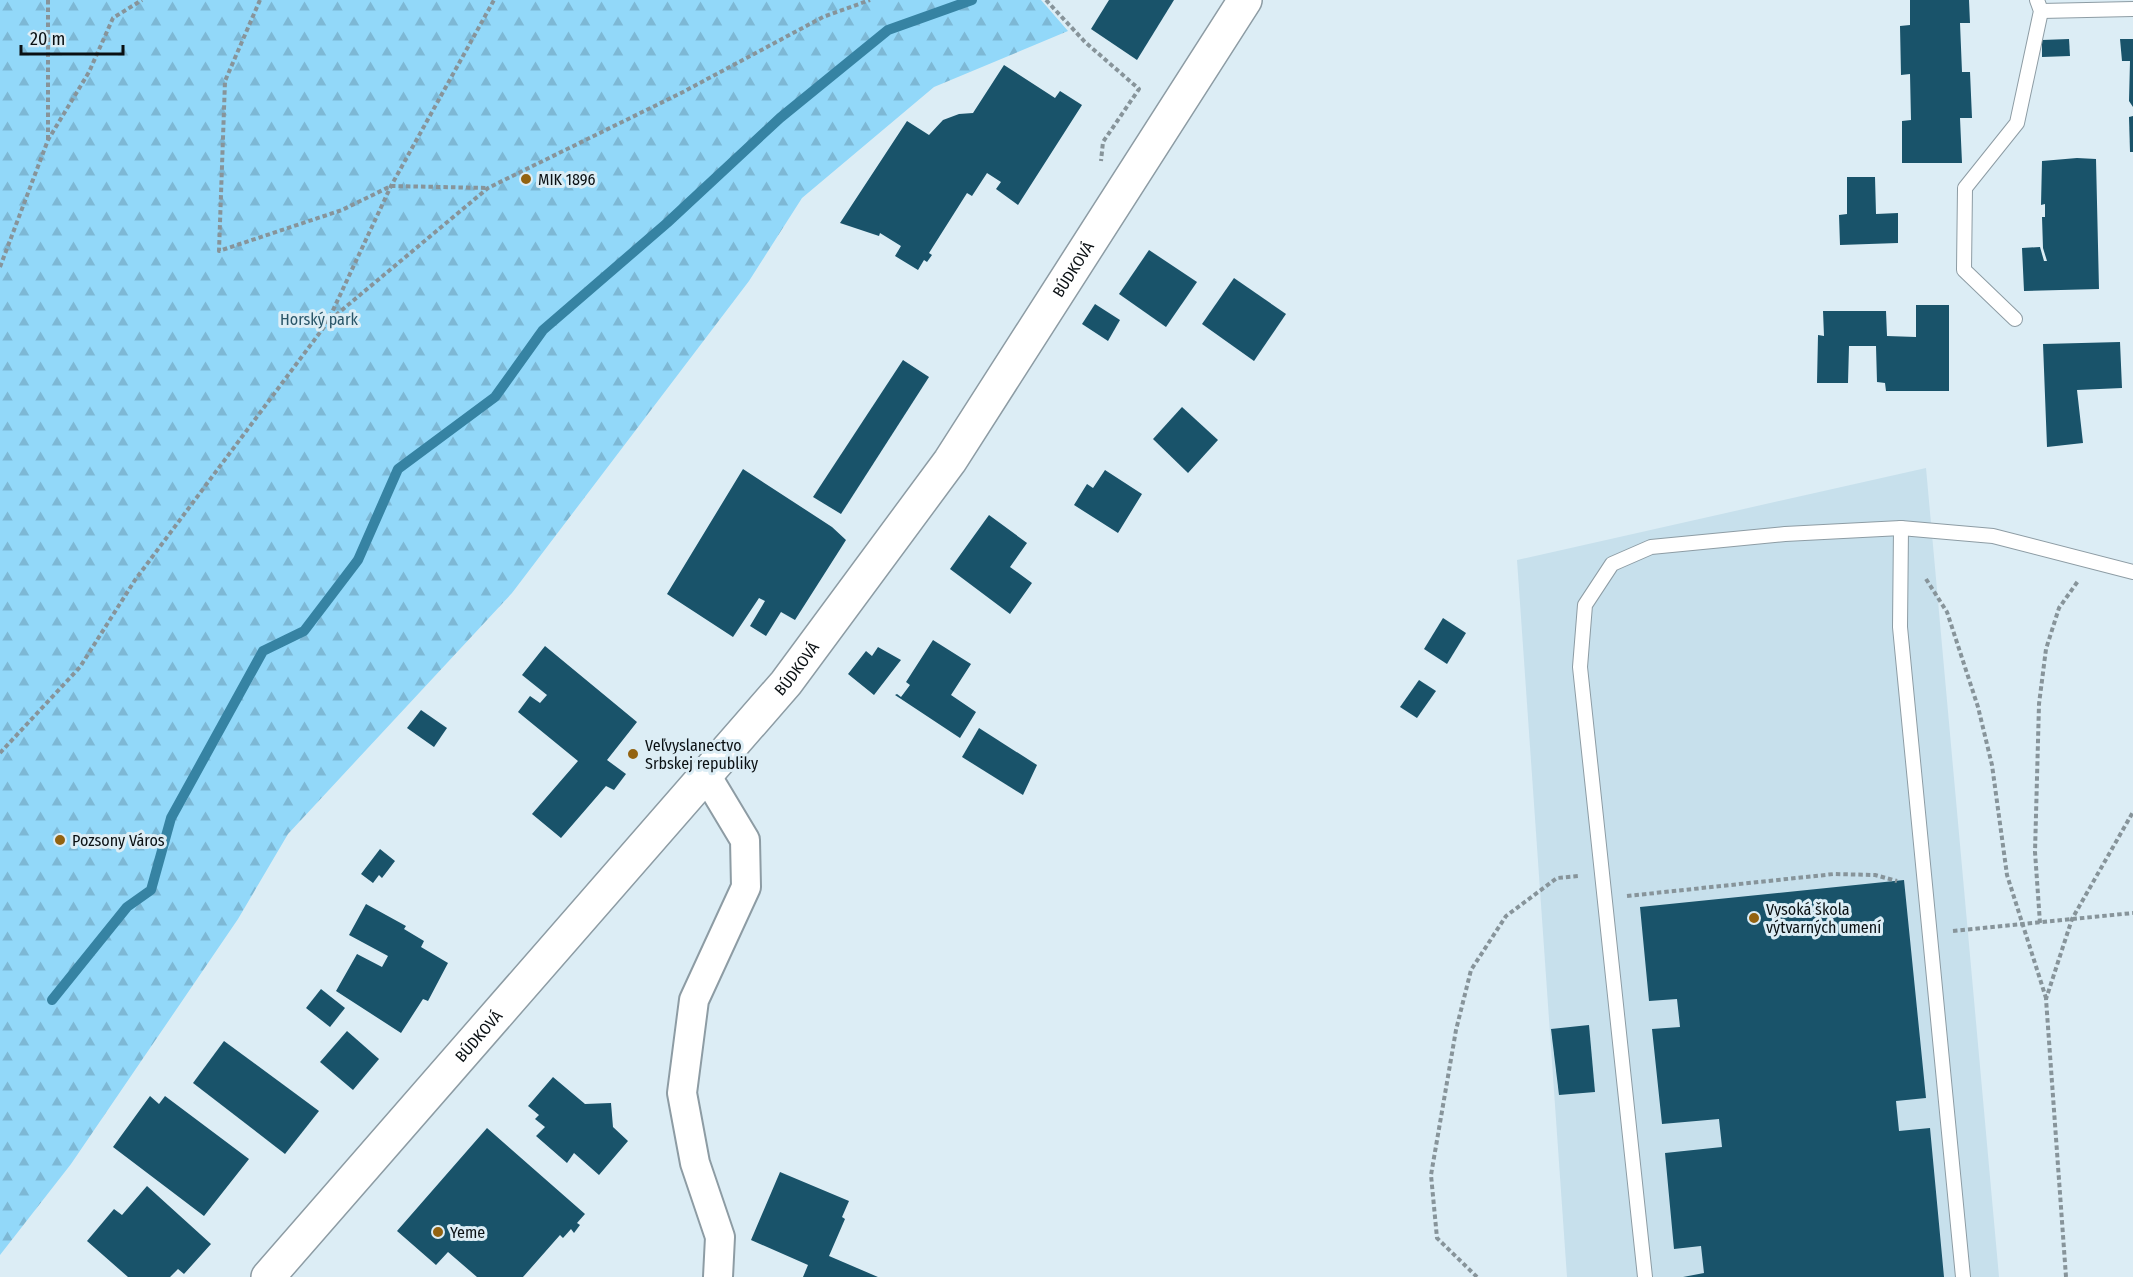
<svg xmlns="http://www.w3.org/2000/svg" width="2133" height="1277" viewBox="0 0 2133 1277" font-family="'Fira Sans Condensed',sans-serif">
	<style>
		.built { fill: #c7e0ec }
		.forest { fill: url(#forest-firs) }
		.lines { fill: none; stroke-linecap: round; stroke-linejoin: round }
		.stream { stroke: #3683a3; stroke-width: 10 }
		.building { fill: #19536a }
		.lane-casing { stroke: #8d9ca4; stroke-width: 16 }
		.street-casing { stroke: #8d9ca4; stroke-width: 32 }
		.secondary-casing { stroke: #8d9ca4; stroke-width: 36 }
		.path { stroke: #87949a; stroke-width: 4; stroke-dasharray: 4.5 3; stroke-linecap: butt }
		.lane { stroke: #fff; stroke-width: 14 }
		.street { stroke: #fff; stroke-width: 28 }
		.secondary { stroke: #fff; stroke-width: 33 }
		.poi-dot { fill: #936311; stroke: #dcedf5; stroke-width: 2 }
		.labels { text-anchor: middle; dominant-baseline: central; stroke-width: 6; stroke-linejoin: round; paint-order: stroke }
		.poi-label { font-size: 16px; fill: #0a1013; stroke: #dcedf5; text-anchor: start }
		.street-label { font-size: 16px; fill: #0a1013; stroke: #dcedf5 }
		.park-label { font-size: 16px; fill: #295568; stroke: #dcedf5 }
	</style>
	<defs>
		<pattern id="forest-firs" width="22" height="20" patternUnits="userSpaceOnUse" patternTransform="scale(1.5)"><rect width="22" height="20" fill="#92d8f9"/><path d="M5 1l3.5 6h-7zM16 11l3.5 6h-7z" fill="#7db8d5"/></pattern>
	</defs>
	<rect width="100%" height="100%" fill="#dcedf5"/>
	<path class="built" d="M 1926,468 L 1999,1277 L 1567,1277 L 1517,560 Z"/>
	<path class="forest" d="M 0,0 L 1041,0 L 1068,31 L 934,87 L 802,198 L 749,281 L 512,593 L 288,834 L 238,919 L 71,1164 L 0,1255 Z"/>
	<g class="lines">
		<path class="stream" d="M 52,1000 L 127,907 L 151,890 L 171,818 L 263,651 L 304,631 L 358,560 L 398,469 L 495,397 L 543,330 L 667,223 L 780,118 L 888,30 L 972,0"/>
	</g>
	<g class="building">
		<path d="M 1109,0 L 1174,0 L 1137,60 L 1091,29 Z"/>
		<path d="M 1910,0 L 1969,0 L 1970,23 L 1960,23 L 1962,72 L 1970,72 L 1972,118 L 1960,118 L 1962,163 L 1902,163 L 1902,121 L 1911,120 L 1910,74 L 1901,75 L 1900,26 L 1910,25 Z"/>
		<path d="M 2069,39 L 2070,56 L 2042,57 L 2042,40 Z"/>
		<path d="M 2120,39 L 2133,39 L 2133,107 L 2129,101 L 2130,61 L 2122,61 Z"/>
		<path d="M 1004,65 L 1055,98 L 1060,91 L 1082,105 L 1018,205 L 996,189 L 1001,182 L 987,173 L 972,196 L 967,193 L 929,253 L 932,255 L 927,262 L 924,260 L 918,270 L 895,256 L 901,246 L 880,233 L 879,236 L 840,223 L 907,121 L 929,135 L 943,120 L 959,114 L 973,113 Z"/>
		<path d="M 2133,116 L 2133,152 L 2130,152 L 2129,117 Z"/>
		<path d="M 2077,158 L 2096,159 L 2099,289 L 2024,291 L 2022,248 L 2040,247 L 2044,261 L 2047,261 L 2043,248 L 2042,217 L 2045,217 L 2045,204 L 2041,205 L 2042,161 Z"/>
		<path d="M 1847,177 L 1875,177 L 1876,214 L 1898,213 L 1898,243 L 1840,245 L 1839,215 L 1847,214 Z"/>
		<path d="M 1149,250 L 1197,282 L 1166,327 L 1119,294 Z"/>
		<path d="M 1234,278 L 1286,314 L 1254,361 L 1202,324 Z"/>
		<path d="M 1095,304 L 1120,320 L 1108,341 L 1082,324 Z"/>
		<path d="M 1916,305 L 1949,305 L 1949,391 L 1886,391 L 1885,383 L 1877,382 L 1876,346 L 1849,346 L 1848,383 L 1817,383 L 1818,335 L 1824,336 L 1823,311 L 1886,311 L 1887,336 L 1916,337 Z"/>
		<path d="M 2120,342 L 2122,388 L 2077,390 L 2083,443 L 2047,447 L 2043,344 Z"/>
		<path d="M 903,360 L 929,377 L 841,514 L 813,497 Z"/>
		<path d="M 1182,407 L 1218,440 L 1188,473 L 1153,439 Z"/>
		<path d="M 743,469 L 832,527 L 846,540 L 795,620 L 781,612 L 766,636 L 750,626 L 765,601 L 759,598 L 733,637 L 667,594 Z"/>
		<path d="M 1105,470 L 1142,494 L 1118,533 L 1074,505 L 1087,484 L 1093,488 Z"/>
		<path d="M 989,515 L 1027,543 L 1010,567 L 1032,583 L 1010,614 L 950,569 Z"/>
		<path d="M 1443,618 L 1466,633 L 1447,664 L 1424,649 Z"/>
		<path d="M 933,640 L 971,664 L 951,695 L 976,712 L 960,738 L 895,695 L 897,694 L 901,697 L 910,685 L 906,682 Z"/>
		<path d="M 545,646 L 637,722 L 607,760 L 626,774 L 614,790 L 606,786 L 561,838 L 532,814 L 578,761 L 518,712 L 530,696 L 540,703 L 547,695 L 522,675 Z"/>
		<path d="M 878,647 L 901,660 L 874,695 L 848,674 L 866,651 L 872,656 Z"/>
		<path d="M 1419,680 L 1436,691 L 1417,718 L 1400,707 Z"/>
		<path d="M 421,710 L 447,728 L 434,747 L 407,728 Z"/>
		<path d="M 979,728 L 1037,765 L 1023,795 L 962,757 Z"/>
		<path d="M 380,849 L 395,861 L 382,878 L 379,875 L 373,883 L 361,874 Z"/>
		<path d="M 1904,880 L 1926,1098 L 1896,1101 L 1899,1131 L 1930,1128 L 1944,1277 L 1683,1277 L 1704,1273 L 1701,1246 L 1674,1249 L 1665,1153 L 1722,1147 L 1719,1119 L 1662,1124 L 1652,1029 L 1680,1027 L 1677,999 L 1649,1001 L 1640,907 Z"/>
		<path d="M 366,904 L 406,926 L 404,929 L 424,941 L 421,947 L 448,963 L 428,1001 L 423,999 L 401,1033 L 336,991 L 357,954 L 382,967 L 388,956 L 349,935 Z"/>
		<path d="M 321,989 L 345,1008 L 330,1027 L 306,1008 Z"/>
		<path d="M 1589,1025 L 1595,1092 L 1559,1095 L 1551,1029 Z"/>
		<path d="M 347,1031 L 379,1059 L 353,1090 L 320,1062 Z"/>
		<path d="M 224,1041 L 319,1111 L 285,1154 L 193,1083 Z"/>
		<path d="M 553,1077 L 585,1104 L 611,1103 L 613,1127 L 628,1141 L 599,1175 L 574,1153 L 567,1163 L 536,1136 L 545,1127 L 535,1119 L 539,1115 L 528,1106 Z"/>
		<path d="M 150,1096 L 159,1104 L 165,1096 L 249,1159 L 204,1216 L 113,1147 Z"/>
		<path d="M 487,1128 L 585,1214 L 577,1223 L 580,1225 L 574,1233 L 571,1229 L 563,1238 L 560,1235 L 523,1277 L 477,1277 L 448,1252 L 436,1265 L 397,1231 Z"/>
		<path d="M 780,1172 L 849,1201 L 842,1217 L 845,1219 L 829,1256 L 878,1277 L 803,1277 L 808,1265 L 751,1240 Z"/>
		<path d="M 147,1186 L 211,1244 L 184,1274 L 178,1269 L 170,1277 L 128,1277 L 87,1241 L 114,1209 L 122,1215 Z"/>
	</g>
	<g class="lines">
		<g class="lane-casing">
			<g id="lane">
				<path d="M 2041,11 L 2133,9"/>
				<path d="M 2015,319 L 1964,270 L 1965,188 L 2017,123 L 2041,11 L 2037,0"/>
				<path d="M 1901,528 L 1900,627 L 1963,1277"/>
				<path d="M 1645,1277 L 1580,667 L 1585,605 L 1612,564 L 1651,547 L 1785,534 L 1901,528 L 1993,536 L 2133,572"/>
			</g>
		</g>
		<g class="street-casing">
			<path id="street" d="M 706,775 L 745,840 L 746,887 L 694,1000 L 682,1093 L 695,1163 L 720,1237 L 718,1277"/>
		</g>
		<g class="secondary-casing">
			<g id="secondary">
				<path id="s1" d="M 268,1277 L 786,683 L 950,461 L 1245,0"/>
			</g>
		</g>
		<g class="path">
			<path d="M 48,0 L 48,140"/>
			<path d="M 260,0 L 225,81 L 219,251 L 342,210 L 391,186 L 487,188"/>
			<path d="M 1046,0 L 1085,42 L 1139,89 L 1103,142 L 1101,161"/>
			<path d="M 0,267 L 48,140 L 89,72 L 113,18 L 142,0"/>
			<path d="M 330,320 L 488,188 L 683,92 L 823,17 L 870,0"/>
			<path d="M 1926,579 L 1947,612 L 1978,707 L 1992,765 L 2007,875 L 2046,998"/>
			<path d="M 0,753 L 80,667 L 135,580 L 327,323 L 391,186 L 494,0"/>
			<path d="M 1627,896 L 1834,874 L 1875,875 L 1897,881"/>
			<path d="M 2040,923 L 2035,852 L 2039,704 L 2046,649 L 2059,608 L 2078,581"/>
			<path d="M 1953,931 L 2133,913"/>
			<path d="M 1477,1277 L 1437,1238 L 1431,1175 L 1456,1030 L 1471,970 L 1506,916 L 1557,878 L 1578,876"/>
			<path d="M 2066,1277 L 2046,999 L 2072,919 L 2133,812"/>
		</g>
		<use href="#lane" class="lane"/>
		<use href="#street" class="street"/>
		<use href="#secondary" class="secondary"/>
	</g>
	<g class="poi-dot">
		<circle cx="526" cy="179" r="6"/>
		<circle cx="633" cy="754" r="6"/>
		<circle cx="60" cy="840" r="6"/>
		<circle cx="1754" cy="918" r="6"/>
		<circle cx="438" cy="1232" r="6"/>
	</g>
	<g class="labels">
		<g class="poi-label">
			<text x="538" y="179">MIK 1896</text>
			<text x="645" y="745">Veľvyslanectvo<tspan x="645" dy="18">Srbskej republiky</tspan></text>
			<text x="72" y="840">Pozsony Város</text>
			<text x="1766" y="909">Vysoká škola<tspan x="1766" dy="18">výtvarných umení</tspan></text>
			<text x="450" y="1232">Yeme</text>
		</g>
		<g class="street-label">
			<text stroke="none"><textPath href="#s1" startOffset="1292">BÚDKOVÁ</textPath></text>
			<text stroke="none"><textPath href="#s1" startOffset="806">BÚDKOVÁ</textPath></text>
			<text stroke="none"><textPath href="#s1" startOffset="320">BÚDKOVÁ</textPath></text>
		</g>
		<g class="park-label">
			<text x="319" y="319">Horský park</text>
		</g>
	</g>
	<path d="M21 45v9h102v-9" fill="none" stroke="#0a1013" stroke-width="3"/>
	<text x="30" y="45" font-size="18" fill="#0a1013" stroke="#dcedf5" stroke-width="4.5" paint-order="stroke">20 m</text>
</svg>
